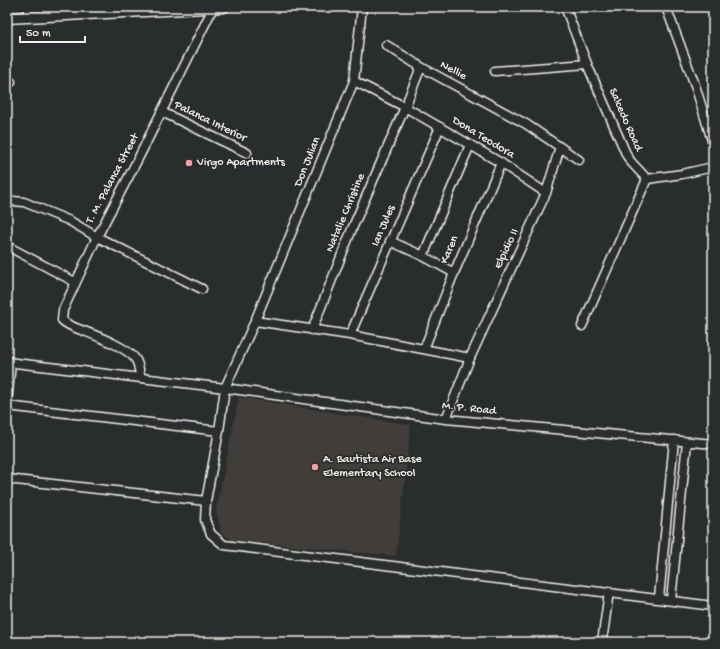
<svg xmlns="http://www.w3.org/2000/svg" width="720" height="649" viewBox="0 0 720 649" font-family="'Gochi Hand',sans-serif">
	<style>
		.built { fill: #3f3c3a }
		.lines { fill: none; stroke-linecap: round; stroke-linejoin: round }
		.minor-casing { stroke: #f4f1e8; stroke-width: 11 }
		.tertiary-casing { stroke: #f4f1e8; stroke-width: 13 }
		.minor { stroke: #2a2d2e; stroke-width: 8 }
		.tertiary { stroke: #2a2d2e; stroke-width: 10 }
		.poi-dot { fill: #ff9aa2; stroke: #2a2d2e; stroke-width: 1.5 }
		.labels { text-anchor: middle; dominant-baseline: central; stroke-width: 3.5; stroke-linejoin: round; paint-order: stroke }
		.street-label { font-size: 12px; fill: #f4f1e8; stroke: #2a2d2e }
		.poi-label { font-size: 12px; fill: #f4f1e8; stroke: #2a2d2e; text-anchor: start }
	</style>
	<rect width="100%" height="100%" fill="#2a2d2e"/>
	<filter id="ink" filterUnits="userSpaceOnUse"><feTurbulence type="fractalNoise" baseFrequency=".025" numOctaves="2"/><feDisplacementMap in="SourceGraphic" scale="8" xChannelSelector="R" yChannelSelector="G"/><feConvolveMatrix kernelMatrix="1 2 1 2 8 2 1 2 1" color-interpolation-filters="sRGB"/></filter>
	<g filter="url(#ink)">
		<path class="built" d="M 239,397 L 411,425 L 396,556 L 232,540 L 221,532 L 216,510 Z"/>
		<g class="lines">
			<g class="minor-casing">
				<g id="minor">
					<path d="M 362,7 L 354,81 L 255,321 L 225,388 L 446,419 L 713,444"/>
					<path d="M 565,7 L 587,64 L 627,156 L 632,163 L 647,179 L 582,326"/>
					<path d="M 666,7 L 695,85 L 713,144"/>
					<path d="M 27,17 L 29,7"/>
					<path d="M 386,45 L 421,67"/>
					<path d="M 495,71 L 587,64"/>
					<path d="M 354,81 L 405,107 L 421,67 L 526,124 L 579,160"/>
					<path d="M 7,82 L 11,82"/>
					<path d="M 162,112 L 247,153"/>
					<path d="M 647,179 L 682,174 L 713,167"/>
					<path d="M 7,204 L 13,201 L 24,202 L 70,221 L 97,237 L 202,289"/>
					<path d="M 390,241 L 423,256"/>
					<path d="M 7,246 L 75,282"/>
					<path d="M 454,273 L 423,256 L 470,145"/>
					<path d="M 255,321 L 350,335 L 470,358"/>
					<path d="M 312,330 L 352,229 L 405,107 L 501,163 L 546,193"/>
					<path d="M 350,335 L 440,127"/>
					<path d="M 424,349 L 454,273 L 501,163"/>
					<path d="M 7,362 L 225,388 L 219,431 L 206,501 L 205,520 L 211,534 L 224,545 L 713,606"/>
					<path d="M 141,378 C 139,372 139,365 136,360 C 129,348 97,336 84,331 C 76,328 68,326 62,320 L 63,310 L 97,237 L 139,157 L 213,8"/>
					<path d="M 7,404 L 11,362"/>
					<path d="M 7,406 L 219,431"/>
					<path d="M 446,419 L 470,358 L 546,193 L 560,147"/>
					<path d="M 7,479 L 206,501"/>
					<path d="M 659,598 L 674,440"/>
					<path d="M 671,600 L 687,442"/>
					<path d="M 602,642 L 609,592"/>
				</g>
			</g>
			<g class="tertiary-casing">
				<path id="tertiary" d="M 7,18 L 224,7"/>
			</g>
			<use href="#minor" class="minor"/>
			<use href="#tertiary" class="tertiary"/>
		</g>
	</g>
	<g class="poi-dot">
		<circle cx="189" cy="163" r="4"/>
		<circle cx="315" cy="467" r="4"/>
	</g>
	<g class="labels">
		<g class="street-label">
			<text transform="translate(453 71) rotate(28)">Nellie</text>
			<text transform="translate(625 120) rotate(66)">Salcedo Road</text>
			<text transform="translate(210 122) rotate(26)">Palanca Interior</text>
			<text transform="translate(483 138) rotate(31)">Dona Teodora</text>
			<text transform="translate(308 162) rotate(-68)">Don Julian</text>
			<text transform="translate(113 179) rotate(-62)">T. M. Palanca Street</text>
			<text transform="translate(346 213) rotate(-67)">Natalie Christine</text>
			<text transform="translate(384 226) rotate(-67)">Ian Jules</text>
			<text transform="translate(507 249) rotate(-65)">Elpidio II</text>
			<text transform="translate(450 250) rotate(-67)">Karen</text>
			<text transform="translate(469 409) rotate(6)">M. P. Road</text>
		</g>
		<g class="poi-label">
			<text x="197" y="163">Virgo Apartments</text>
			<text x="323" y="460">A. Bautista Air Base<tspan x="323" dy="14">Elementary School</tspan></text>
		</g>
	</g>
	<rect width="720" height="649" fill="none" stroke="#2a2d2e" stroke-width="24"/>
	<rect x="12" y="12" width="696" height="625" fill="none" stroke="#f4f1e8" stroke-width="1.5" filter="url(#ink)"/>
	<path d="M20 36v6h65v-6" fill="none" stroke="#f4f1e8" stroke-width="2"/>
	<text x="26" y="36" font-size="12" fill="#f4f1e8" stroke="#2a2d2e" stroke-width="3" paint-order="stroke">50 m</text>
</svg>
